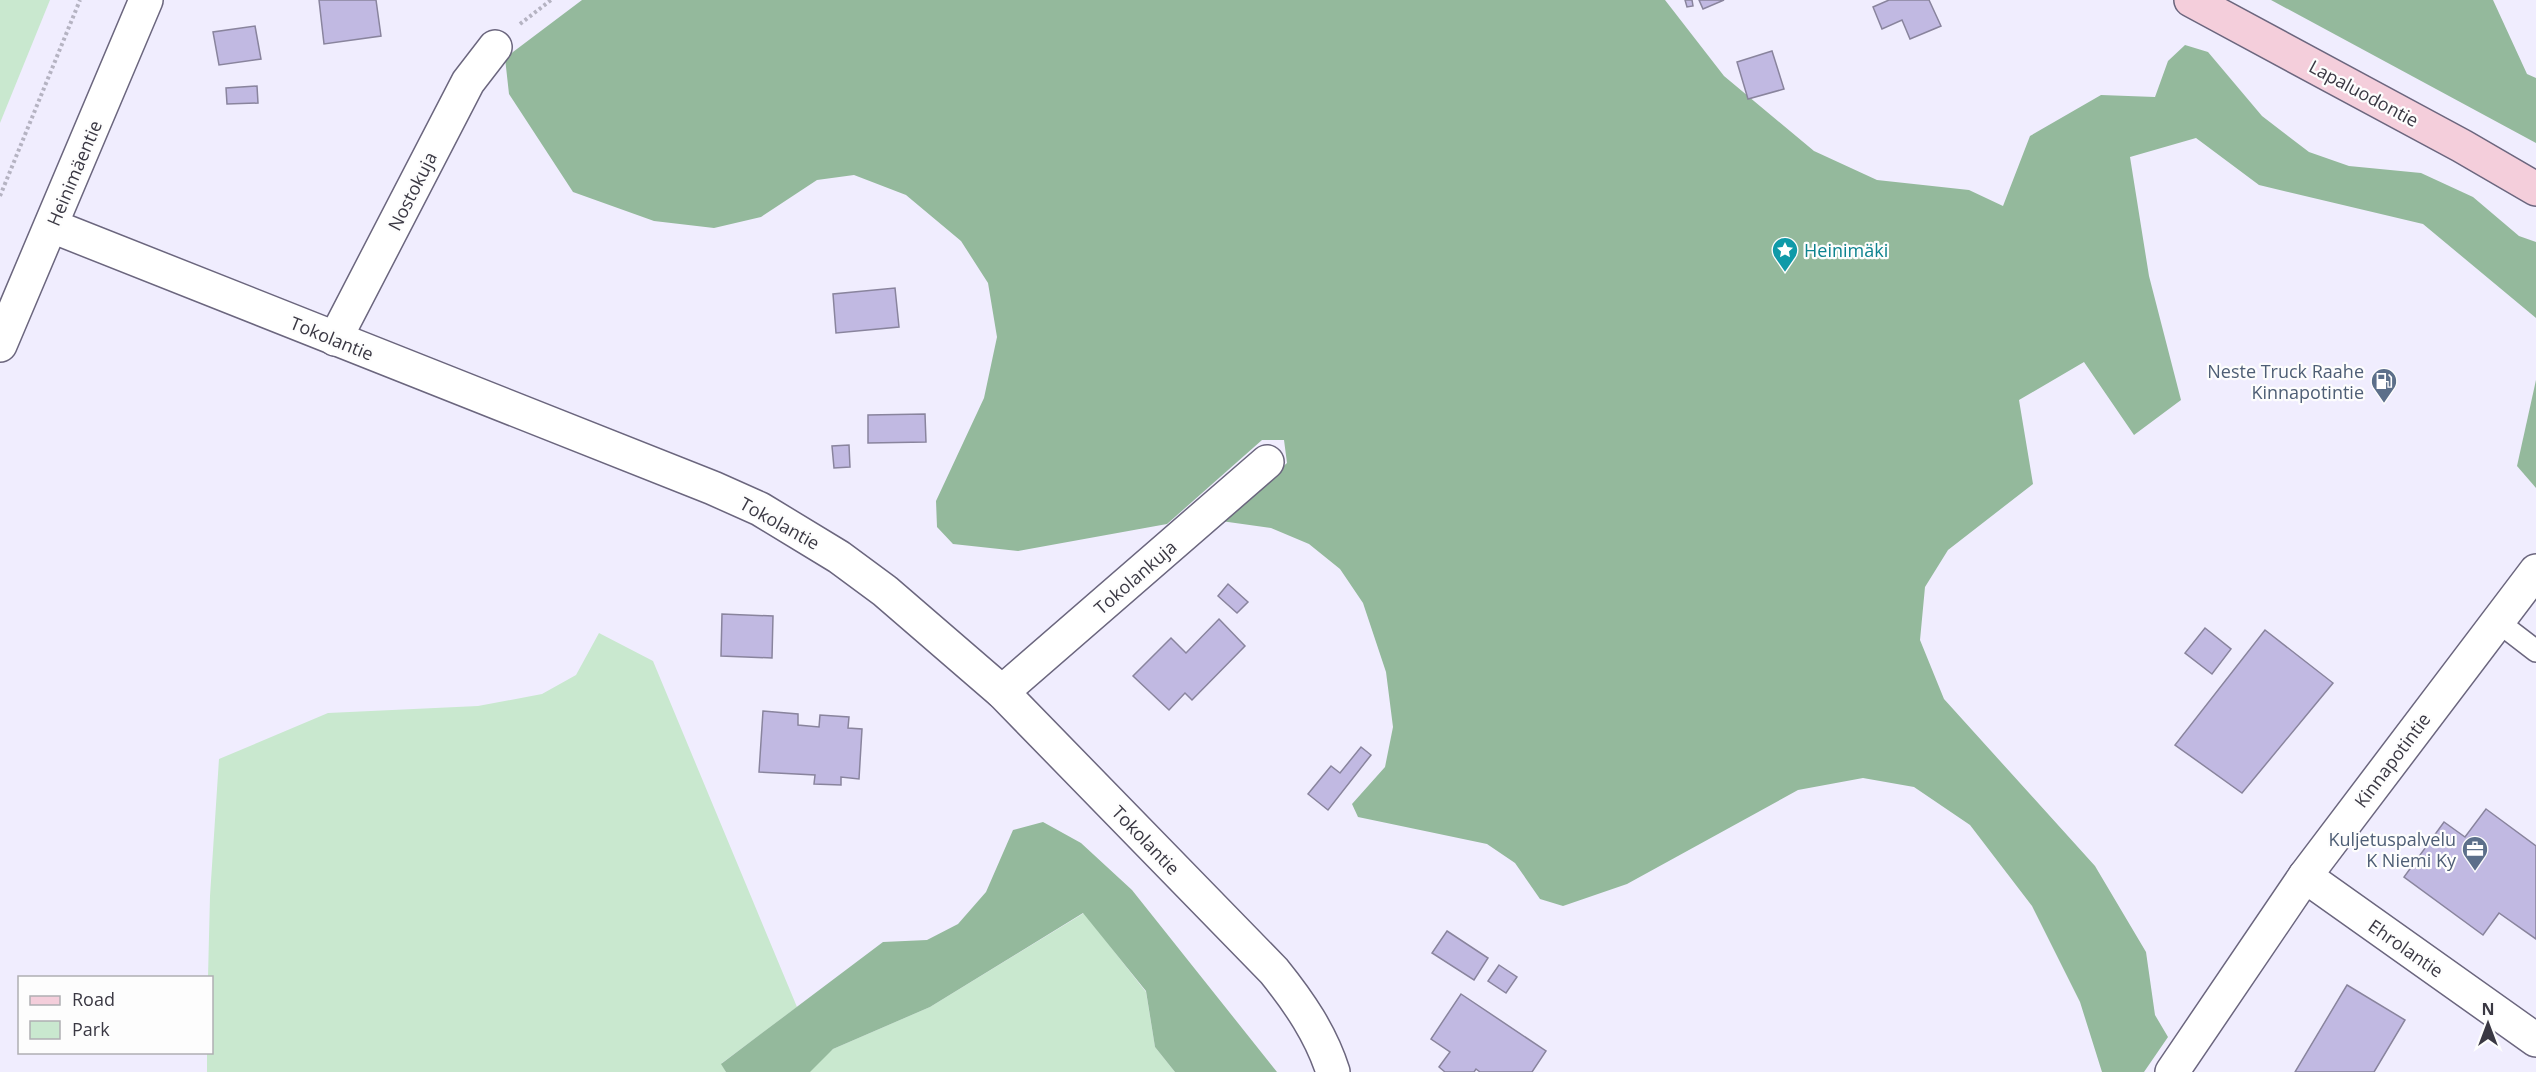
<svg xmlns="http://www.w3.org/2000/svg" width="2536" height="1072" viewBox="0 0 2536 1072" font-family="'Open Sans',sans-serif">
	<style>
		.green { fill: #c9e8cf }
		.forest { fill: #94b99c }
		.building { fill: #c1b9e2; stroke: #89849d; stroke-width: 1.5 }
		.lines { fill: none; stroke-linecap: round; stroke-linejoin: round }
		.service-casing { stroke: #6b667e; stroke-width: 24 }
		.minor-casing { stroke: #6b667e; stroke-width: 36 }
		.tertiary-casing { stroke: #6b667e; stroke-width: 36 }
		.secondary-casing { stroke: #6b667e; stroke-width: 36 }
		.path { stroke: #b5b3c2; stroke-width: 4; stroke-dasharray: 3 3; stroke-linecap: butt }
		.service { stroke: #fff; stroke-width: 21 }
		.minor { stroke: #fff; stroke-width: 33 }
		.tertiary { stroke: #fff; stroke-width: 33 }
		.secondary { stroke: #f4cedb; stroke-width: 33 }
		.labels { text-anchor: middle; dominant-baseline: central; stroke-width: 4.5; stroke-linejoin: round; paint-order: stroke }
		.street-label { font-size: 18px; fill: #3a3843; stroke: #fdfdfd }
		.culture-label { font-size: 18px; fill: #0d838f; stroke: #fdfdfd; text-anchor: start }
		.service-label { font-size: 18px; fill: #4e5e75; stroke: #fdfdfd; text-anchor: end }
	</style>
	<rect width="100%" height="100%" fill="#f0edfe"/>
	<g class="green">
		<path d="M 0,0 L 50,0 L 0,123 Z"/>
		<path d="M 599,633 L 653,661 L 797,1007 L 722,1063 L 726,1072 L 207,1072 L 207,1053 L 212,1052 L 212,978 L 208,977 L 210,896 L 219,759 L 328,713 L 478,706 L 542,694 L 576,675 Z"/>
		<path d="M 1084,913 L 1146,992 L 1155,1047 L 1175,1072 L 804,1072 L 833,1049 L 930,1007 Z"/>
	</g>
	<g class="forest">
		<path d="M 582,0 L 1665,0 L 1724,76 L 1814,151 L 1877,180 L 1969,190 L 2003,206 L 2030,136 L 2101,95 L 2155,97 L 2168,61 L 2185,45 L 2208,52 L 2262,116 L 2309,152 L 2349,166 L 2421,173 L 2473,197 L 2519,236 L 2536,242 L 2536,318 L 2423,224 L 2259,185 L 2196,138 L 2130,157 L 2149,276 L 2181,400 L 2134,435 L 2084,362 L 2019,400 L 2033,484 L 1948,550 L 1925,587 L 1920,640 L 1944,699 L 2095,866 L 2146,952 L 2155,1015 L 2168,1037 L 2144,1072 L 2102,1072 L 2080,1002 L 2032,906 L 1970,825 L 1914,787 L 1863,778 L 1798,790 L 1627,884 L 1563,906 L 1540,899 L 1515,863 L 1487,844 L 1358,817 L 1352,804 L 1385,767 L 1393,727 L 1386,672 L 1363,603 L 1340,569 L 1309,544 L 1271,528 L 1221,521 L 1287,463 L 1284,440 L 1262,440 L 1167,524 L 1018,551 L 953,544 L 937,527 L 936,501 L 984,398 L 997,337 L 988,283 L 961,241 L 906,195 L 854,175 L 817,180 L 761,217 L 714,228 L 654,221 L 573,192 L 509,94 L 505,58 Z"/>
		<path d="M 2271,0 L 2493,0 L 2527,74 L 2536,78 L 2536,143 Z"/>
		<path d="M 2536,380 L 2536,488 L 2517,466 Z"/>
		<path d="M 1043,822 L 1081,843 L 1132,890 L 1277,1072 L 1175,1072 L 1155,1047 L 1146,991 L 1083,913 L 930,1007 L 833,1049 L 810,1072 L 726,1072 L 721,1064 L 883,942 L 927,940 L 958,924 L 986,892 L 1013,830 Z"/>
	</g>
	<g class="building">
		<path d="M 319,0 L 376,0 L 381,36 L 324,44 Z"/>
		<path d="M 1685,0 L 1692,0 L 1693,6 L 1687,7 Z"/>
		<path d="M 1699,0 L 1724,0 L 1703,9 Z"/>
		<path d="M 1889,0 L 1929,0 L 1941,26 L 1910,39 L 1902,20 L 1882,29 L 1873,7 Z"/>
		<path d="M 255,26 L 261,59 L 219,65 L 213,32 Z"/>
		<path d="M 1772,51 L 1784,89 L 1748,99 L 1737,62 Z"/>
		<path d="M 257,86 L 258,103 L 227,104 L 226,88 Z"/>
		<path d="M 895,288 L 899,327 L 836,333 L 833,294 Z"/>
		<path d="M 925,414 L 926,442 L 868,443 L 868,415 Z"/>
		<path d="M 849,445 L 850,467 L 834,468 L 832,446 Z"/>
		<path d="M 1228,584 L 1248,602 L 1237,613 L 1218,596 Z"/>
		<path d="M 722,614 L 773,616 L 772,658 L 721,656 Z"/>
		<path d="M 1219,619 L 1245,646 L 1192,700 L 1185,693 L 1169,710 L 1133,676 L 1171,638 L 1186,653 Z"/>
		<path d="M 2205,628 L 2231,649 L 2212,674 L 2185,653 Z"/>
		<path d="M 2265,630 L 2333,683 L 2242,793 L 2175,745 Z"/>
		<path d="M 763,711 L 798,714 L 798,725 L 819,727 L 820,715 L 849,717 L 848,728 L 862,729 L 859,779 L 841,777 L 841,785 L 814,784 L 815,775 L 759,772 Z"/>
		<path d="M 1361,747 L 1371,755 L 1328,810 L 1308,794 L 1331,766 L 1340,773 Z"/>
		<path d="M 2486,809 L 2536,846 L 2536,939 L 2499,913 L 2483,935 L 2404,877 L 2444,822 L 2465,837 Z"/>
		<path d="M 1447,931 L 1488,958 L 1474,980 L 1432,953 Z"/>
		<path d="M 1499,965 L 1517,977 L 1506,993 L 1488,981 Z"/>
		<path d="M 2347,985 L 2405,1020 L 2374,1072 L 2295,1072 Z"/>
		<path d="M 1461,994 L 1546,1051 L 1532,1072 L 1480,1072 L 1476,1069 L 1474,1072 L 1445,1072 L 1439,1067 L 1450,1052 L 1431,1039 Z"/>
	</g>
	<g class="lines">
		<g class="service-casing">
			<path id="service" d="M 2497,621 L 2536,651"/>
		</g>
		<g class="minor-casing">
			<g id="minor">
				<path d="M 52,226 L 713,488 L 760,509 L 839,557 L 885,591 L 1002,692 L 1274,971 C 1299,1002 1321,1034 1333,1072"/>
				<path d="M 335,339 L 468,82 L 495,47"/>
				<path d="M 1002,692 L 1267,462"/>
				<path d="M 2305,876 L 2536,1040"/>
				<path d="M 2172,1072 L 2305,876 L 2536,571"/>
			</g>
		</g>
		<g class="tertiary-casing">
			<path id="tertiary" d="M 0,345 L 146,0"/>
		</g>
		<g class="secondary-casing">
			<path id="secondary" d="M 2191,0 L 2462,146 L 2536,189"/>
		</g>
		<g class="path">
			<path d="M 520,24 L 551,0"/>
			<path d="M 0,196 L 80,0"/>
		</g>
		<use href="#service" class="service"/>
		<use href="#minor" class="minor"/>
		<use href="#tertiary" class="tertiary"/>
		<use href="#secondary" class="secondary"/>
	</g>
	<defs>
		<g id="sight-pin" transform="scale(1.35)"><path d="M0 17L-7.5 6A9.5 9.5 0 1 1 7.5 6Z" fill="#0f9aa8" stroke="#fdfdfd"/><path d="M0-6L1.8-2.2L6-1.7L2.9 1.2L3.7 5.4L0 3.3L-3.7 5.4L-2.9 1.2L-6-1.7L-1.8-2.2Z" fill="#fff"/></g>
		<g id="fuel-pin" transform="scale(1.35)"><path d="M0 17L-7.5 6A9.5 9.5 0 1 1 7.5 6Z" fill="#5c6f8a" stroke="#fdfdfd"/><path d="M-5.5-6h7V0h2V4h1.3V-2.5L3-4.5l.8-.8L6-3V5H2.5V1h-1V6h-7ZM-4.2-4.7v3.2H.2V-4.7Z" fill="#fff"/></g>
		<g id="office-pin" transform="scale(1.35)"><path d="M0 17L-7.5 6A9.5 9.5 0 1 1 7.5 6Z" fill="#5c6f8a" stroke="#fdfdfd"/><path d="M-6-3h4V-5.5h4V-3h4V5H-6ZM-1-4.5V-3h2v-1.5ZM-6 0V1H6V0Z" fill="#fff"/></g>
	</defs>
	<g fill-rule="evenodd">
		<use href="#sight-pin" x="1785" y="250"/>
		<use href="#fuel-pin" x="2384" y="381"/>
		<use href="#office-pin" x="2475" y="849"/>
	</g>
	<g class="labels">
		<g class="street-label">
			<text transform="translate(2364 93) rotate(28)">Lapaluodontie</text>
			<text transform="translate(74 173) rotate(-67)">Heinimäentie</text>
			<text transform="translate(412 191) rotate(-63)">Nostokuja</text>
			<text transform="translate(332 338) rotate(22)">Tokolantie</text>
			<text transform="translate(780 523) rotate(29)">Tokolantie</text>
			<text transform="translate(1135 577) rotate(-41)">Tokolankuja</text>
			<text transform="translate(2392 760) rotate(-53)">Kinnapotintie</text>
			<text transform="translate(1146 840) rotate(46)">Tokolantie</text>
			<text transform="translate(2406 948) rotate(35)">Ehrolantie</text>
		</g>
		<g class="culture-label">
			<text x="1804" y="250">Heinimäki</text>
		</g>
		<g class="service-label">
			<text x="2364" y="371">Neste Truck Raahe<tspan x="2364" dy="21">Kinnapotintie</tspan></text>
			<text x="2456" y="839">Kuljetuspalvelu<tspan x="2456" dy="21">K Niemi Ky</tspan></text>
		</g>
	</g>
	<rect x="18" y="976" width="195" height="78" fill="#fdfdfd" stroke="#afaeb3" stroke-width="1.5"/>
	<rect x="30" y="996" width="30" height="9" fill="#f4cedb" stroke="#afaeb3" stroke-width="1.5"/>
	<text x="72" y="1006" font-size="18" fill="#3a3843">Road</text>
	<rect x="30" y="1021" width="30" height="18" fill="#c9e8cf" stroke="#afaeb3" stroke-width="1.5"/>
	<text x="72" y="1036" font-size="18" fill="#3a3843">Park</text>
	<g transform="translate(2488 1024)" stroke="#fdfdfd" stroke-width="4.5" paint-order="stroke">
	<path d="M0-4.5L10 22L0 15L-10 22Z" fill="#3a3843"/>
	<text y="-9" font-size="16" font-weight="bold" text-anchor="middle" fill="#3a3843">N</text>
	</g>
</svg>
